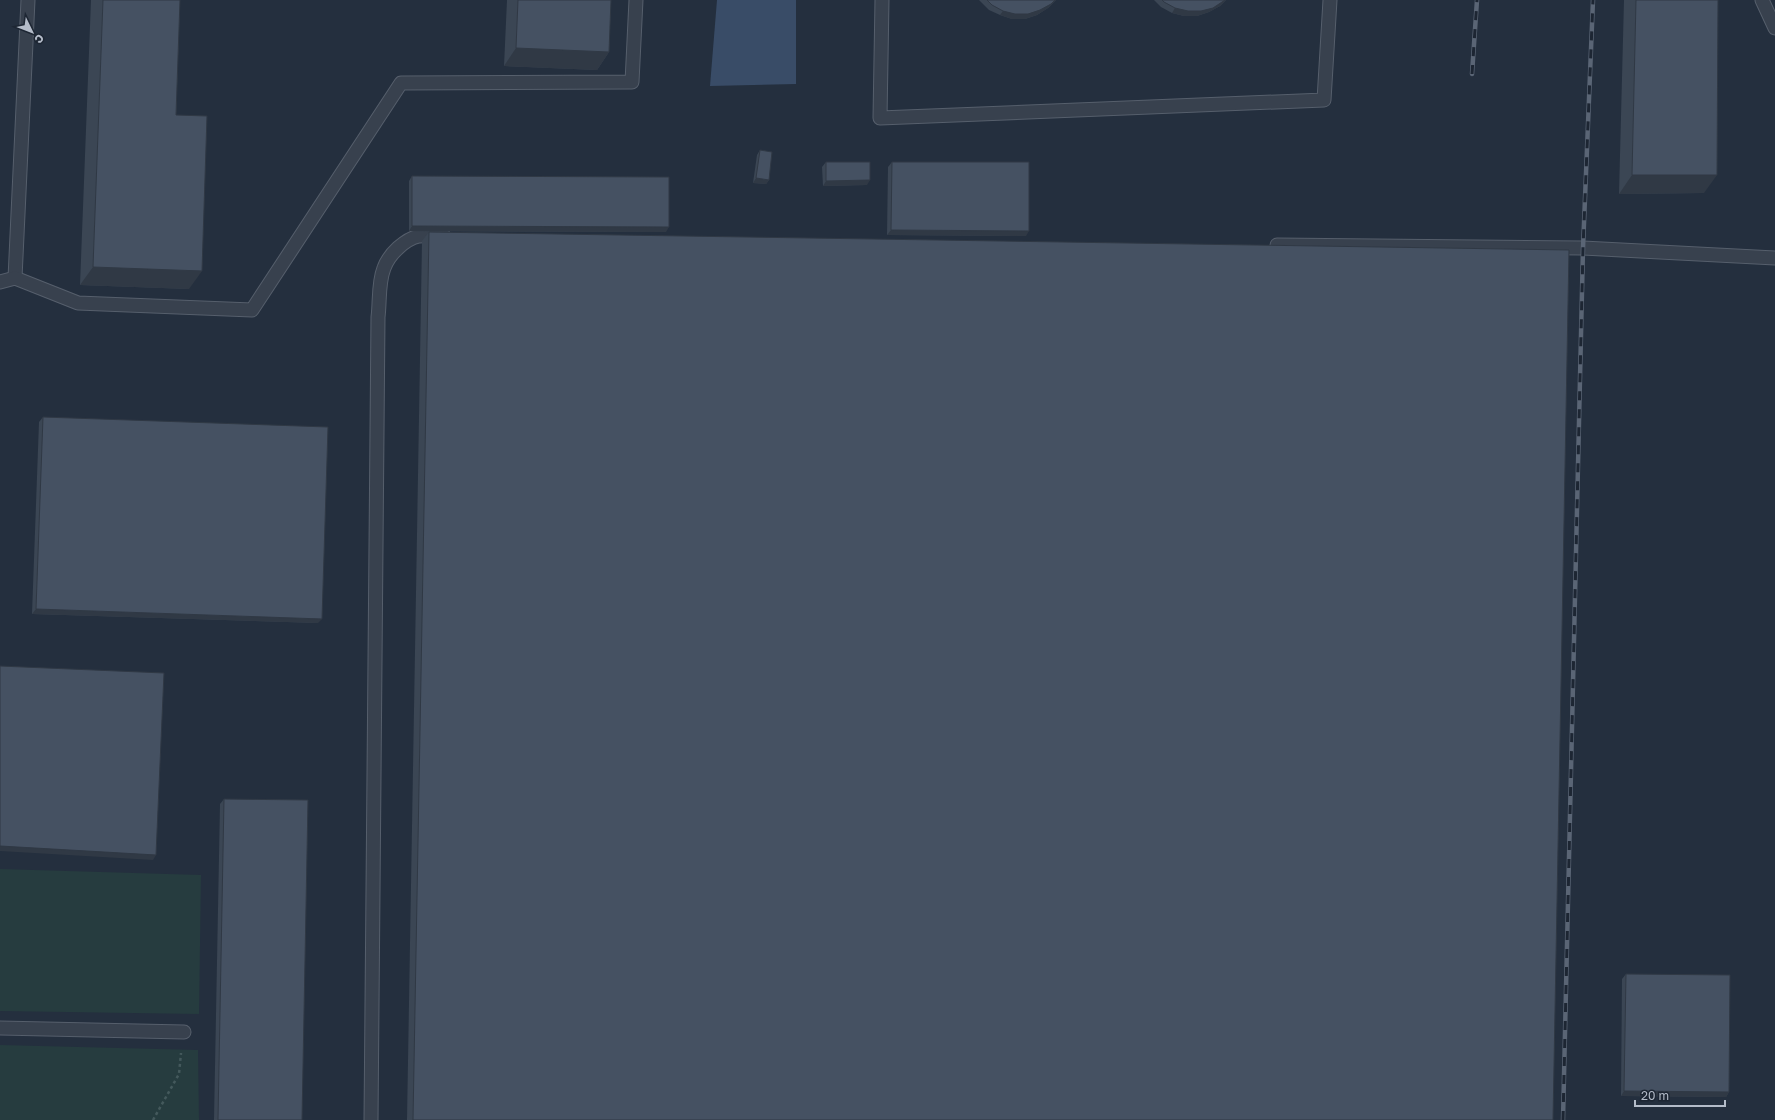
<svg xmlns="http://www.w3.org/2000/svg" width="1775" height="1120" viewBox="0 0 1775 1120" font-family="'Golos Text',sans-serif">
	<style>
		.green { fill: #263c3f }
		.water { fill: #394c67 }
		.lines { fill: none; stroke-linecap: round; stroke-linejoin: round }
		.lane-casing { stroke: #565f6c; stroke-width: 15 }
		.path { stroke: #44595c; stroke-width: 2.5; stroke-dasharray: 3 3; stroke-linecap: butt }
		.lane { stroke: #38414e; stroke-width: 13 }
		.rail-casing { stroke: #5a6575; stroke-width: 4.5 }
		.rail { stroke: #1d2633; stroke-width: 3; stroke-dasharray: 9; stroke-linecap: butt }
		.wall { fill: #3b4654 }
		.shaded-wall { fill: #303945 }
		.building { fill: #455162; stroke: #303945 }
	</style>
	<rect width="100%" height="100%" fill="#242f3e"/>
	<g class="green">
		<path d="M 0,869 L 201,875 L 199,1014 L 0,1011 Z"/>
		<path d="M 0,1045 L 198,1050 L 199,1120 L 0,1120 Z"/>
	</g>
	<path class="water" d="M 717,0 L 796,0 L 796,84 L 710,86 Z"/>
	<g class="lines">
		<g class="lane-casing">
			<g id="lane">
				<path d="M 882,0 L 880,118 L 1324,100 L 1330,0"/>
				<path d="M 1762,0 L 1775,28"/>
				<path d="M 1277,245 L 1583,248 L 1775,258"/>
				<path d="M 15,278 L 28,0"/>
				<path d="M 0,282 L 15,278 L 78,303 L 252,310 L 401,83 L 632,82 L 636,0"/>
				<path d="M 0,1028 L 184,1032"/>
				<path d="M 371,1120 L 378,317 C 380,302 378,283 384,268 C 389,254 405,239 419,236 C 427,235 436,236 444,236"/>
			</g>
		</g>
		<path class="path" d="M 153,1120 L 179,1074 L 181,1053"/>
		<use href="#lane" class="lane"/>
		<g class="rail-casing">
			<g id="rail">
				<path d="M 1472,74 L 1477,0"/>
				<path d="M 1563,1120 L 1583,248 L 1593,0"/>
			</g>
		</g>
		<use href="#rail" class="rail"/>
	</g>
	<g class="wall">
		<path d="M 91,0 L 180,0 L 176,115 L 189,289 L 80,285 Z"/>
		<path d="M 507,0 L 611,0 L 609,52 L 597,70 L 504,66 Z"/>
		<path d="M 979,0 L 1056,0 L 1048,8 L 1037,15 L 1025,19 L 1012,19 L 1000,15 L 989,10 Z"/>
		<path d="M 1154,0 L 1226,0 L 1220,6 L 1209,12 L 1197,16 L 1184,16 L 1172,13 L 1161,7 Z"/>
		<path d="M 1624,0 L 1718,0 L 1704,193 L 1619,194 Z"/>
		<path d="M 760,150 L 769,180 L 766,184 L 753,183 L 757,155 Z"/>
		<path d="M 826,162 L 867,185 L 823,186 L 822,167 Z"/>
		<path d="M 892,162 L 1026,236 L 887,235 L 888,167 Z"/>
		<path d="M 412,176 L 666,232 L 409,231 L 409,181 Z"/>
		<path d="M 429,232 L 1553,1120 L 407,1120 L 422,241 Z"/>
		<path d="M 43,417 L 318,623 L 32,614 L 39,422 Z"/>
		<path d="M 224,799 L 302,1120 L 214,1120 L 220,804 Z"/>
		<path d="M 1626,974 L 1729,1092 L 1726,1097 L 1621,1096 L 1622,979 Z"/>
	</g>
	<g class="shaded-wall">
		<path d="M 1055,0 L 1056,0 L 1048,8 L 1037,15 L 1025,19 L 1012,19 L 1000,15 L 1003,11 Z"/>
		<path d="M 1226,0 L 1220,6 L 1209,12 L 1197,16 L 1184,16 L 1172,13 L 1175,8 Z"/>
		<path d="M 516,48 L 609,52 L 597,70 L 504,66 Z"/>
		<path d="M 1632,175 L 1717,175 L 1704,193 L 1619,194 Z"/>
		<path d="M 756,178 L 769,180 L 766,184 L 753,183 Z"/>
		<path d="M 870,180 L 867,185 L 823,186 L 826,181 Z"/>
		<path d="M 412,226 L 669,227 L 666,232 L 409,231 Z"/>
		<path d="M 891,230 L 1029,231 L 1026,236 L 887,235 Z"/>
		<path d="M 93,267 L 202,271 L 189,289 L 80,285 Z"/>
		<path d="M 36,609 L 322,619 L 318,623 L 32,614 Z"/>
		<path d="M 0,846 L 156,855 L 153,860 L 0,851 Z"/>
		<path d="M 1624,1091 L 1729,1092 L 1726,1097 L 1621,1096 Z"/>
	</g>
	<g class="building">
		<path d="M 103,0 L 180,0 L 176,115 L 207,116 L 202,271 L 93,267 Z"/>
		<path d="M 518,0 L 611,0 L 609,52 L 516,48 Z"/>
		<path d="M 987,0 L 1055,0 L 1051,4 L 1040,10 L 1028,14 L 1015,14 L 1003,11 L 992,5 Z"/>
		<path d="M 1162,0 L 1225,0 L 1213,8 L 1201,11 L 1188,11 L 1175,8 L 1164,2 Z"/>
		<path d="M 1636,0 L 1718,0 L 1717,175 L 1632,175 Z"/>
		<path d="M 760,150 L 772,152 L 769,180 L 756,178 Z"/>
		<path d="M 826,162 L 870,162 L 870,180 L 826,181 Z"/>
		<path d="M 892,162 L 1029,162 L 1029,231 L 891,230 Z"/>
		<path d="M 412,176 L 669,177 L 669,227 L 412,226 Z"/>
		<path d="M 429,232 L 1569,250 L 1553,1120 L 413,1120 Z"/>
		<path d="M 43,417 L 328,427 L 322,619 L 36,609 Z"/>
		<path d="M 0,666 L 164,673 L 156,855 L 0,846 Z"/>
		<path d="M 224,799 L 308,800 L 302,1120 L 218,1120 Z"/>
		<path d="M 1626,974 L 1730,975 L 1729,1092 L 1624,1091 Z"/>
	</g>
	<g transform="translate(32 32) rotate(133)" stroke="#1d2633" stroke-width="3" paint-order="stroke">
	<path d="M0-3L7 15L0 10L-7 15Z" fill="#b4bcc9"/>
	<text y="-6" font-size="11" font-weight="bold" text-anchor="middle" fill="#b4bcc9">С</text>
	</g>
	<path d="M1635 1100v6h90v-6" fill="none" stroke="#b4bcc9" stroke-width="2"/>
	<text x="1641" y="1100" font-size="12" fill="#b4bcc9" stroke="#1d2633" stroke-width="3" paint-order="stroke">20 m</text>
</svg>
